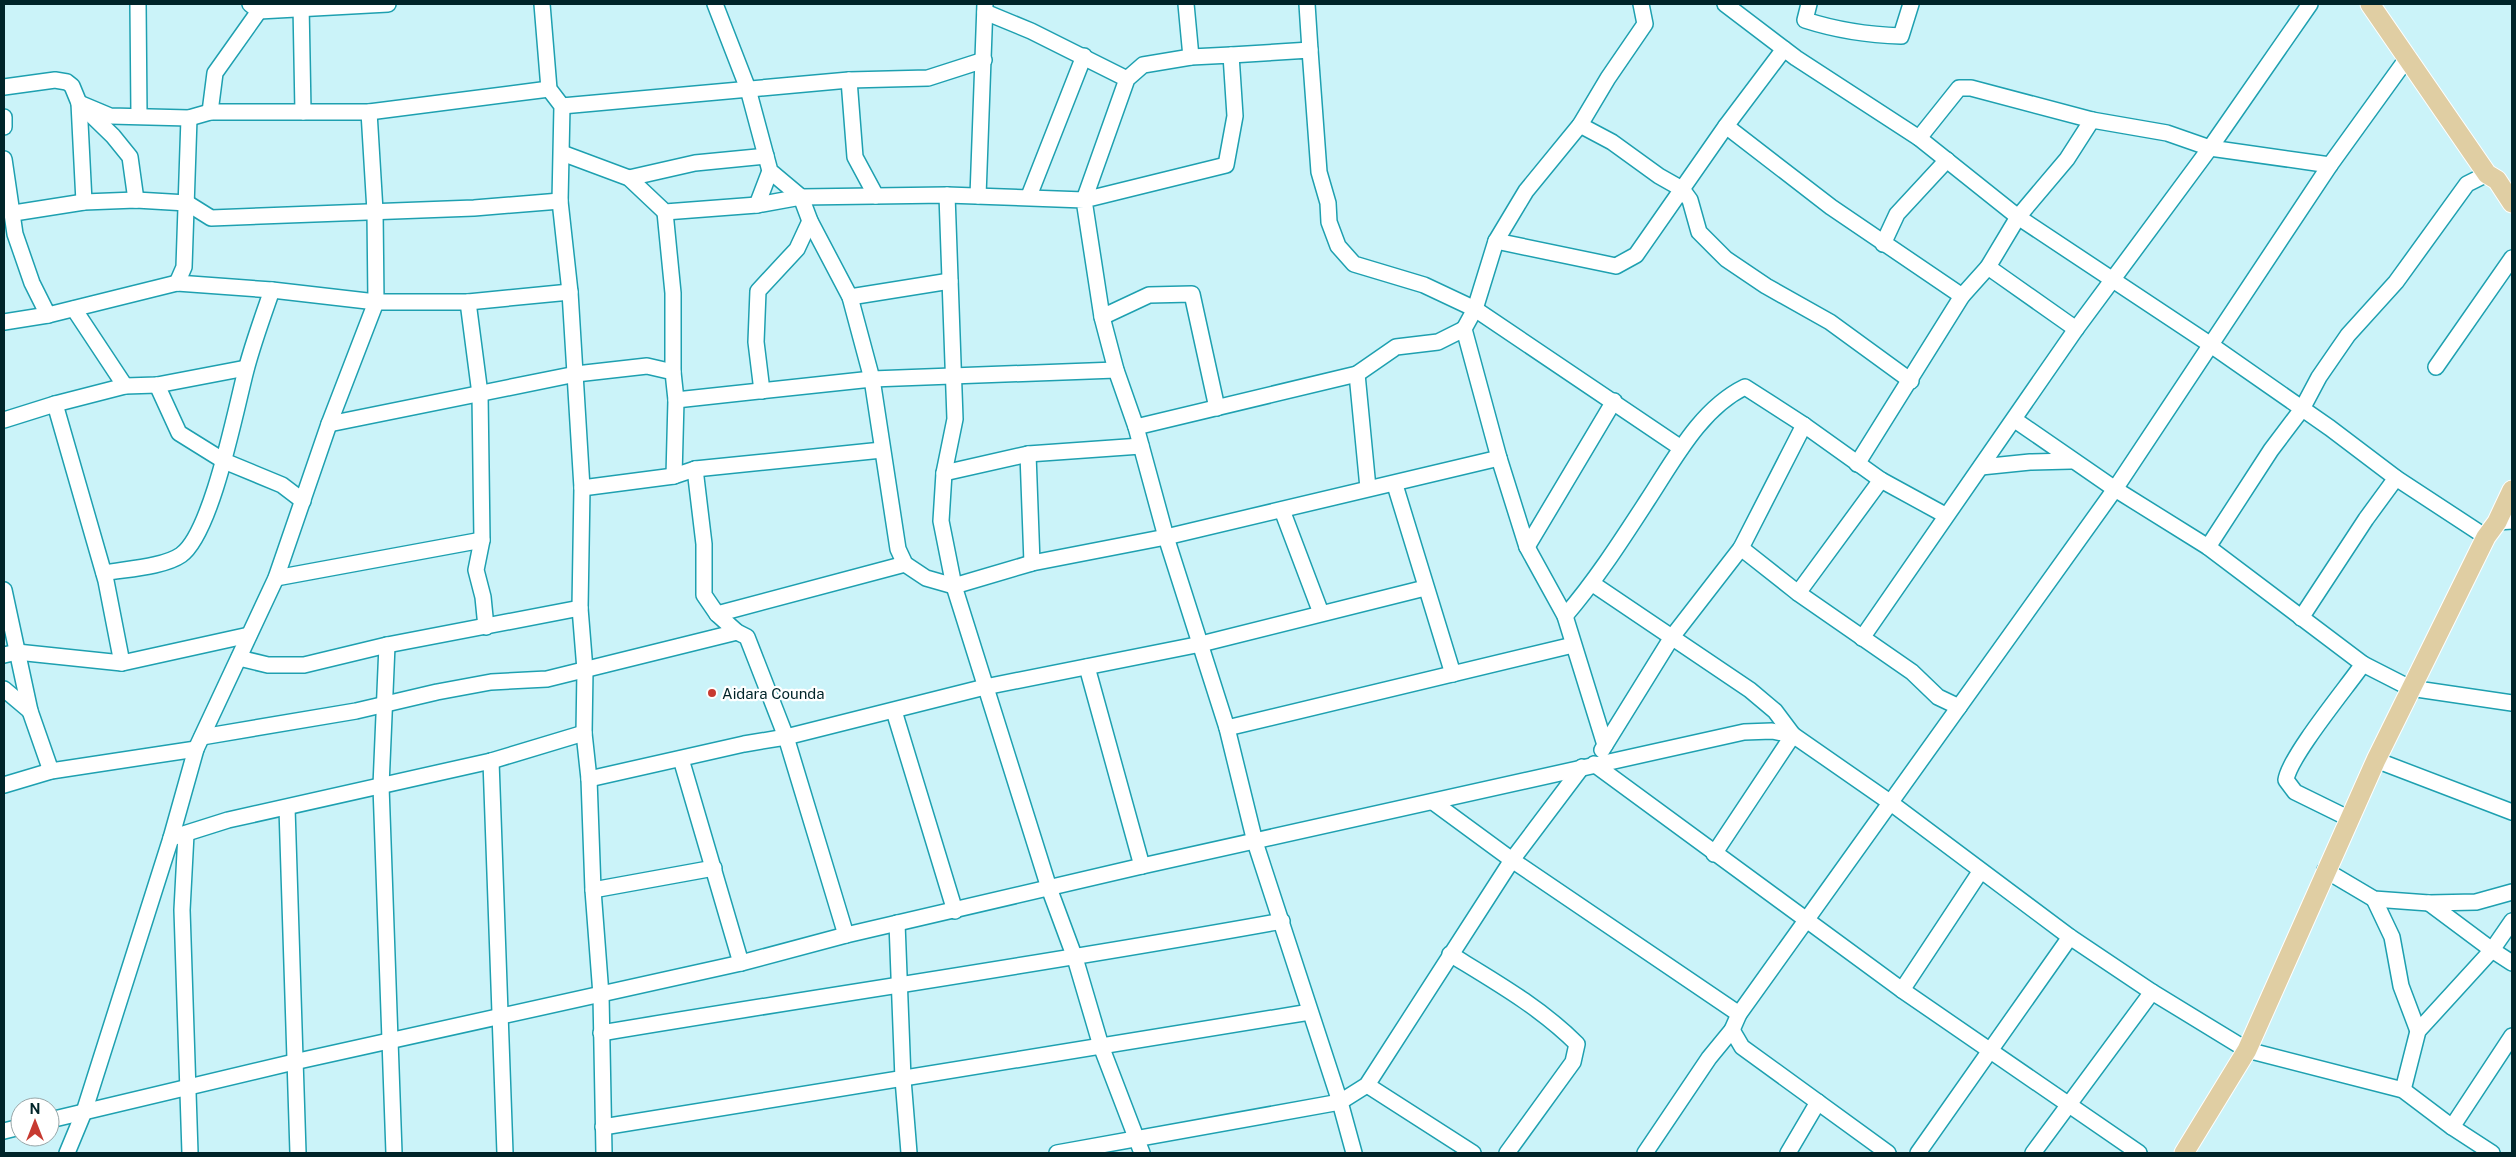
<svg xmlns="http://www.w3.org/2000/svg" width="2516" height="1157" viewBox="0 0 2516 1157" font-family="'Public Sans',sans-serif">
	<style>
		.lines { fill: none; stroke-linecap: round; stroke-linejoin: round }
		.minor-casing { stroke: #1ea0b0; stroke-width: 18 }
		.major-casing { stroke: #fff; stroke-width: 21 }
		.minor { stroke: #fff; stroke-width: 15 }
		.major { stroke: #e0cea3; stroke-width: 19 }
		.poi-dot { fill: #c73a31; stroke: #fff; stroke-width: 2 }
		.labels { text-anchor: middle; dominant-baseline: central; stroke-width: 4.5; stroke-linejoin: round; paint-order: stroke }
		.poi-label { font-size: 15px; fill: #002429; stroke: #fff; text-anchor: start }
	</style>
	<rect width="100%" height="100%" fill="#cbf3f9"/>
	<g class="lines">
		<g class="minor-casing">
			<g id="minor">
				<path d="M 138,4 L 139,115"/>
				<path d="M 250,4 L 259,11 L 388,4"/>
				<path d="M 301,4 L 303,112 L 369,112 L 549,89"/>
				<path d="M 542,4 L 549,89 L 562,106 L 560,201 L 570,292 L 582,488 L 580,608 L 585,670 L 584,733 L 589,779 L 593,890 L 601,995 L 604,1153"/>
				<path d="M 715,4 L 748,89 L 770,171 L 801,197 L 810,221 L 850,297 L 872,379 L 898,549 L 905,564 L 926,578 L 954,586 L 1032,563 L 1166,537 L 1499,458"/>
				<path d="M 1186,4 L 1191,57"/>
				<path d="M 1307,4 L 1310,50"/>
				<path d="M 1725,4 L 1796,58 L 1919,138 L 2018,217 L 2211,345 L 2330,428 L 2396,478 L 2486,537"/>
				<path d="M 1809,4 L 1805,20 C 1836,30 1869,35 1901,36 L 1911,4"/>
				<path d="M 985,12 L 1031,31 L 1127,79"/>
				<path d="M 1231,55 L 1310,50 L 1319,172 L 1328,203 L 1329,222 L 1338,246 L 1354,264 L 1424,285 L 1475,309 L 1681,448"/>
				<path d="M 849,80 L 855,157 L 876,196"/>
				<path d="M 4,87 L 55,80 L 67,82 L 72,86 L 79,103 L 113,136 L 130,157 L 136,200"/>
				<path d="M 562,106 L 849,80 L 928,78 L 984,60"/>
				<path d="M 210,112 L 215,73 L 259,11"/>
				<path d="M 369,112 L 375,211 L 376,302 L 468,302 L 570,292"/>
				<path d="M 4,117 L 4,127"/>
				<path d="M 1580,125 L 1612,142 L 1659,176 L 1682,189 L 1690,200 L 1699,232 L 1726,259 L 1766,286 L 1830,322 L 1911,381"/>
				<path d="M 1726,126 L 1831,207 L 1962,296"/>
				<path d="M 1919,138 L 1959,88 L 1971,88 L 2092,120 L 2167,133 L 2210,148 L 2330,165"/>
				<path d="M 562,153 L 629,178 L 665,212 L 757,205 L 801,197 L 947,195 L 1084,200 L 1226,165 L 1235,116 L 1231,55 L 1191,57 L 1143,65 L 1127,79 L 1084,200 L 1102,317 L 1116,370 L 1136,427 L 1166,537 L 1227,728 L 1255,842 L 1340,1102 L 1354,1153"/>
				<path d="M 4,159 L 15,234 L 32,283 L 48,315 L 177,283 L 272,290 L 376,302 L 329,424 L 276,578 L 196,749 L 171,838 L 84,1112 L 67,1153"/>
				<path d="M 629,178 L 695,163 L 766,156"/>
				<path d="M 947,195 L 955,419 L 944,473 L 941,521 L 954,586 L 1049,888 L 1075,958 L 1101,1046 L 1142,1153"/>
				<path d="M 978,196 L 985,4"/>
				<path d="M 1029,196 L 1084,56"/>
				<path d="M 84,202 L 79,103 L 110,116 L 189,118 L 210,112 L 303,112"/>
				<path d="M 757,205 L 770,171"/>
				<path d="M 665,212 L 673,293 L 673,372"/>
				<path d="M 14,213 L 84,202 L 136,200 L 187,203 L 211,218 L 474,208 L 560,201"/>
				<path d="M 1496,241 L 1616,266 L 1636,255 L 1726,126 L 1784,49"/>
				<path d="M 1883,244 L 1897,214 L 1947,160"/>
				<path d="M 1988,267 L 2076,329"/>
				<path d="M 177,283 L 184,267 L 189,118"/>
				<path d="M 850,297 L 950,281"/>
				<path d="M 468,302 L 480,394 L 482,540 L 476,570 L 483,597 L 486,627"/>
				<path d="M 74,309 L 125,386"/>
				<path d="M 1102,317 L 1149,295 L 1192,294 L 1217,408"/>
				<path d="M 4,322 L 48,315"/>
				<path d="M 2436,367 L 2512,258"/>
				<path d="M 1357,374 L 1368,488"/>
				<path d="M 157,385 L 179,433 L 224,461 L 282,485 L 303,501"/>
				<path d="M 762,391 L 756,342 L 758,291 L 797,249 L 810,221"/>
				<path d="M 676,400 L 872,379 L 1116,370"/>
				<path d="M 55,404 L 106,581 L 122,663"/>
				<path d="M 4,420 L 55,404 L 125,386 L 157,385 L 246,368"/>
				<path d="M 2015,420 L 2115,489 L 2208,547 L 2363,664 L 2410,688 L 2512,703"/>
				<path d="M 329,424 L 576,374 L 647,366 L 673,372 L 676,400 L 674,476"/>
				<path d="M 1136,427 L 1357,374 L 1396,347 L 1438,342 L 1464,329"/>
				<path d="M 1028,454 L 1032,563"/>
				<path d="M 1857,464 L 1962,296 L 1988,267 L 2018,217 L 2067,159 L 2092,120"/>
				<path d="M 1981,467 L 2030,462 L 2071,461"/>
				<path d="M 695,469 L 704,544 L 704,595 L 717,614 L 737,632 L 747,637 L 786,737 L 846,935"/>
				<path d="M 944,473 L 1028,454 L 1141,446"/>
				<path d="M 1395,485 L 1453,674"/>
				<path d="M 582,488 L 674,476 L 695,469 L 882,450"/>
				<path d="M 1282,510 L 1321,613"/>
				<path d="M 2497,522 L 2512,521"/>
				<path d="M 1527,547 L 1614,401"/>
				<path d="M 2208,547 L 2271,450 L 2302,409 L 2319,377 L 2348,335 L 2396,282 L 2467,184 L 2487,174"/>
				<path d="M 1741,548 L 1798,593 L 1912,672 L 1938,697 L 1959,707"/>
				<path d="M 104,573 C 125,569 164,567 181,555 C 212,533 236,408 246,370 C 253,343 263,316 272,290"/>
				<path d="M 276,578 L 482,540"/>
				<path d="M 1593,584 L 1750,690 L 1775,711 L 1793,735 L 1714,854"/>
				<path d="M 4,590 L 30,711 L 51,771"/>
				<path d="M 1798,593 L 1881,480"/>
				<path d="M 717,614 L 905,564"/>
				<path d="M 1565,616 C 1596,580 1621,541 1647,501 C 1674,460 1700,409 1745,387 L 1804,425 L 1881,480 L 1945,515"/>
				<path d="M 2301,618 L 2366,519 L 2396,478"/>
				<path d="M 1862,638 L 2076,329 L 2210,148 L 2310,4"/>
				<path d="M 387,645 L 381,786 L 394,1153"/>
				<path d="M 4,655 L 17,652 L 122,663 L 249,635"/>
				<path d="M 239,658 L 268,665 L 304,665 L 387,645 L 580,608"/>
				<path d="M 1087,667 L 1142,866"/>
				<path d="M 4,689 L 30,711"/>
				<path d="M 894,711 L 955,911"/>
				<path d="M 1227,728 L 1573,645"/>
				<path d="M 202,737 L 356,711 L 437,692 L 491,682 L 547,679 L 737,632"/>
				<path d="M 1605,745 L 1565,616 L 1527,547 L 1499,458 L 1464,329 L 1475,309 L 1496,241 L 1526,191 L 1580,125 L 1608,78 L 1645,24 L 1641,4"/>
				<path d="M 1602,750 L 1672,637 L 1741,548 L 1804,425"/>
				<path d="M 681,759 L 741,963"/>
				<path d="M 2376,760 L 2512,812"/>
				<path d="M 491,761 L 505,1153"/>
				<path d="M 1594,764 L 1902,990 L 2139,1153"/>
				<path d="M 589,779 L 744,744 L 786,737 L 985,687 L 1201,644 L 1425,588"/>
				<path d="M 4,785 L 51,771 L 196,749"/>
				<path d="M 1433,802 L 1512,860 L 1739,1014"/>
				<path d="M 287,808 L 298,1153"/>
				<path d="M 2350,819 L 2295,792 L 2286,780 C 2289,757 2347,687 2363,664"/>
				<path d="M 186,834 L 182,910 L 190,1153"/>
				<path d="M 171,838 L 228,820 L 491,761 L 584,733"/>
				<path d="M 2325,870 L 2374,899 L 2429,903 L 2476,902 L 2512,892"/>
				<path d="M 593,890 L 714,868"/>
				<path d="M 2374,899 L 2392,937 L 2401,986 L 2418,1031"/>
				<path d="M 2429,903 L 2492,950 L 2512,963"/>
				<path d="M 897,923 L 903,1079 L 909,1153"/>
				<path d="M 1450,954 C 1494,981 1540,1007 1577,1044 L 1573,1062 L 1507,1153"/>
				<path d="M 1902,990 L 1980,872"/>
				<path d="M 1732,1030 L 1742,1047 L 1888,1153"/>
				<path d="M 601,1033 C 828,995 1056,962 1282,921"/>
				<path d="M 1367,1085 L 1473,1153"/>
				<path d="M 2403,1090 L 2418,1031 L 2492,950 L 2512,921"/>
				<path d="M 50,1120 L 294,1062 L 741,963 L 846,935 L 1142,866 L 1744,732 L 1772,731 L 1793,735 L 1891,803 L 2070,937 L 2152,992 L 2247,1050 L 2403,1090 L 2452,1127 L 2492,1153"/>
				<path d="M 603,1127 L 1310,1012"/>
				<path d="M 2452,1127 L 2512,1036"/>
				<path d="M 4,1131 L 20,1127"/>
				<path d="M 1057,1153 L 1340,1102 L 1367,1085 L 1512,860 L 1582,767"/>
				<path d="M 1645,1153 L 1709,1058 L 1732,1030 L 1739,1014 L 2115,489 L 2330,165 L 2408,57"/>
				<path d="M 1788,1153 L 1818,1102"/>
				<path d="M 1918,1153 L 2070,937"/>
				<path d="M 2033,1153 L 2152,992"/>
			</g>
		</g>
		<g class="major-casing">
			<g id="major">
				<path d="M 2370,4 L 2487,174 L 2497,180 L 2512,203"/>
				<path d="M 2184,1153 L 2247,1050 L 2376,760 L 2486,537 L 2497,522 L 2512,490"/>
			</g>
		</g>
		<use href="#minor" class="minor"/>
		<use href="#major" class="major"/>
	</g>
	<circle class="poi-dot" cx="712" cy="693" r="5"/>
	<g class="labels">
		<g class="poi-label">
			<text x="722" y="693">Aidara Counda</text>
		</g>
	</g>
	<rect width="2516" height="1157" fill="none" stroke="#002429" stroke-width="10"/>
	<g transform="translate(35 1122)"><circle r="24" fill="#ffffff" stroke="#99a7a9"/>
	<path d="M0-4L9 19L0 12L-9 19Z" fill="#c73a31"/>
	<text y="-8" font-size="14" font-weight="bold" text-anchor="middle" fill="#002429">N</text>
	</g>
</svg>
